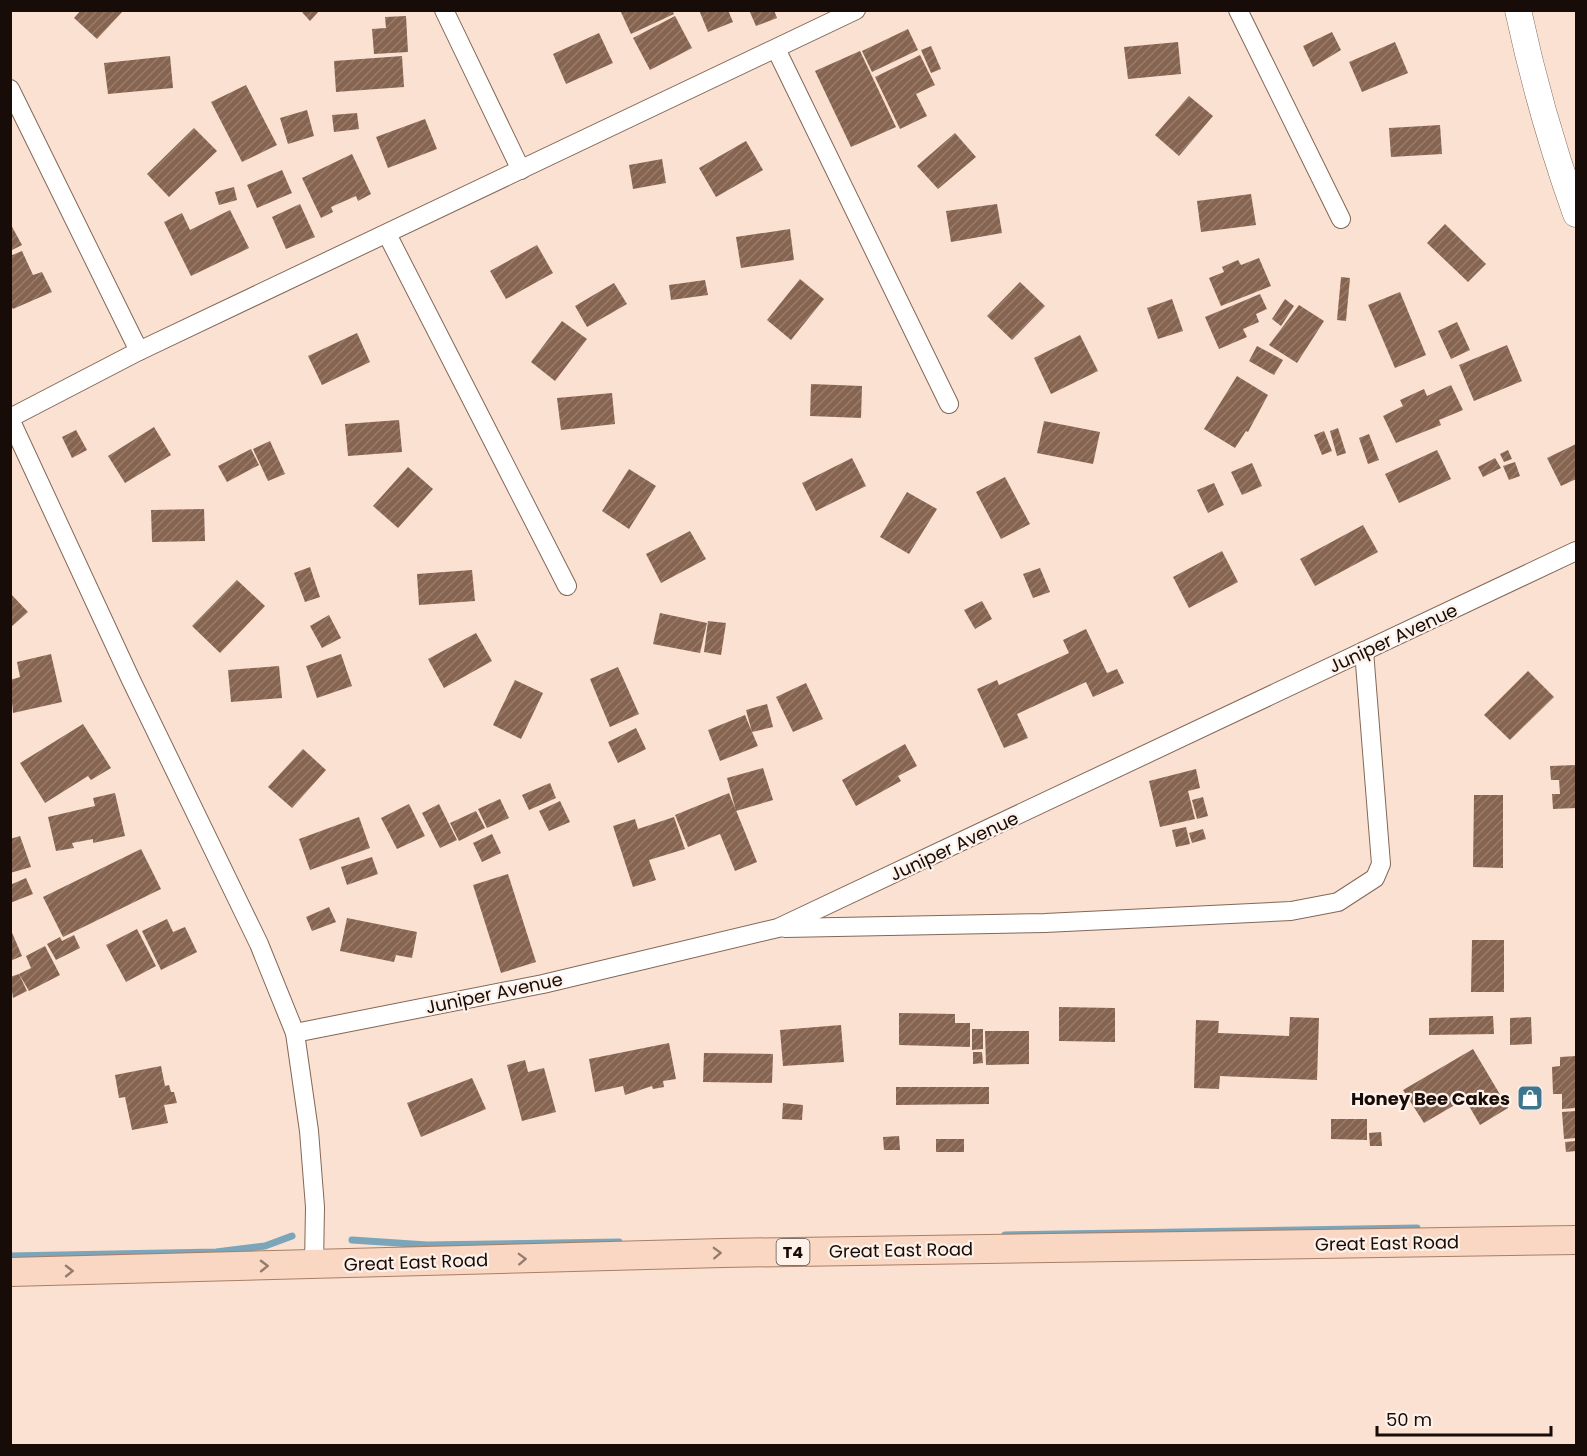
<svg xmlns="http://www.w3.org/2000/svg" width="1587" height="1456" viewBox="0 0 1587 1456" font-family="Poppins,sans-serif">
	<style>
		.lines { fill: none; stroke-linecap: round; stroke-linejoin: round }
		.stream { stroke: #7ba5b9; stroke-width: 7 }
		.building { fill: url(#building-hatch) }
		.minor-casing { stroke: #836757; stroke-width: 20 }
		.secondary-casing { stroke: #836757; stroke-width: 27 }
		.primary-casing { stroke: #a87e67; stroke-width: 30 }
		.minor { stroke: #fff; stroke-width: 18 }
		.secondary { stroke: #fff; stroke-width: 26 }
		.primary { stroke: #fad7c3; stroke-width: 28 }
		.oneway { stroke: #947c6e }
		.labels { text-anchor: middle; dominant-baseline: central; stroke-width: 4.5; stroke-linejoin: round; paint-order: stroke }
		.shield { fill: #fef1ea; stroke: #5c514b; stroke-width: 1.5 }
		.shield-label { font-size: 16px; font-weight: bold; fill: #170c07 }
		.street-label { font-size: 18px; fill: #170c07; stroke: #fef1ea }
		.poi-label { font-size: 18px; font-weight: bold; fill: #170c07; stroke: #fef1ea; text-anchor: end }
	</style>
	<defs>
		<pattern id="building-hatch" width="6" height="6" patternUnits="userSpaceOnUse" patternTransform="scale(1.5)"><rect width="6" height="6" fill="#876450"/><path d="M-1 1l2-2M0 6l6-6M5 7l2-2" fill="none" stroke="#967d6e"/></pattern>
	</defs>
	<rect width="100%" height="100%" fill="#fbe1d2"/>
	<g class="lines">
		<g class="stream">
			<path d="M 1005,1235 L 1417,1228"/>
			<path d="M 352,1240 L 427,1245 L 619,1242"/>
			<path d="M 10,1256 L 216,1252 L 265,1246 L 292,1236"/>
		</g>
	</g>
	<g class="building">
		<path d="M 81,10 L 124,10 L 97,39 L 74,18 Z"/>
		<path d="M 300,10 L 320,10 L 310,21 Z"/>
		<path d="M 620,10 L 672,10 L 674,14 L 631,34 Z"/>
		<path d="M 699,10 L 728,10 L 733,22 L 708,32 Z"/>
		<path d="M 749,10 L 774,10 L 777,18 L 756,26 Z"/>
		<path d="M 406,16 L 408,52 L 374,54 L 372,29 L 386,28 L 385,17 Z"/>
		<path d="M 675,16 L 692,48 L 650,70 L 633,38 Z"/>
		<path d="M 908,29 L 918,50 L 872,72 L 862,51 Z"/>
		<path d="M 1332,32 L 1341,50 L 1313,67 L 1303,46 Z"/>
		<path d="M 599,33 L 613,63 L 566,84 L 553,54 Z"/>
		<path d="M 1178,42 L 1181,74 L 1128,79 L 1124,47 Z"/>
		<path d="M 1395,42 L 1408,73 L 1362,92 L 1349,62 Z"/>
		<path d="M 931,46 L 941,69 L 931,73 L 921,50 Z"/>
		<path d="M 860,51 L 896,127 L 851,147 L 815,71 Z"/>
		<path d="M 920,55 L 935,85 L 916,94 L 927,116 L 900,129 L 875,77 Z"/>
		<path d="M 170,56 L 173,88 L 108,94 L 104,63 Z"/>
		<path d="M 402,56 L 404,87 L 336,92 L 334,61 Z"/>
		<path d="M 246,85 L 277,145 L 242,162 L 211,102 Z"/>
		<path d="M 1189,96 L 1213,116 L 1179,156 L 1155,135 Z"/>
		<path d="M 307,110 L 314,136 L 288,144 L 280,118 Z"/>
		<path d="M 357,113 L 359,129 L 334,132 L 332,115 Z"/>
		<path d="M 425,119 L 437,149 L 388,168 L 376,137 Z"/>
		<path d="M 1440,125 L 1442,154 L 1391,157 L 1389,128 Z"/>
		<path d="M 194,128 L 217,151 L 169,197 L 147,174 Z"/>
		<path d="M 955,133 L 976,157 L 938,189 L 917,166 Z"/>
		<path d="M 746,141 L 763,170 L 716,197 L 699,168 Z"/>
		<path d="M 352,154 L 371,194 L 358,201 L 356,196 L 331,207 L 333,212 L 321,218 L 302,178 Z"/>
		<path d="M 662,159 L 666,183 L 633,189 L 629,165 Z"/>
		<path d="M 282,170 L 292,193 L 257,208 L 247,185 Z"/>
		<path d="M 234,187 L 237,200 L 219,205 L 215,192 Z"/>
		<path d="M 1251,194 L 1256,225 L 1201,232 L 1197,201 Z"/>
		<path d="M 300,204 L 315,237 L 286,249 L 272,217 Z"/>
		<path d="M 997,204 L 1002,233 L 951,242 L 946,211 Z"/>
		<path d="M 230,210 L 249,248 L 191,276 L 164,222 L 182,213 L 190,230 Z"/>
		<path d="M 10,223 L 22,245 L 10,251 Z"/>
		<path d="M 1445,224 L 1486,264 L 1468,282 L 1427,243 Z"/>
		<path d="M 790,229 L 794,260 L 741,268 L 736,237 Z"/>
		<path d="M 537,245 L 553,273 L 506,299 L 490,271 Z"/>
		<path d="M 22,251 L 33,275 L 42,272 L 52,292 L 13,309 L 10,304 L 10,256 Z"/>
		<path d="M 1259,258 L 1271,286 L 1221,306 L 1209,278 L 1224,272 L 1222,267 L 1238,260 L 1241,265 Z"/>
		<path d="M 1341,277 L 1350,278 L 1346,321 L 1337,320 Z"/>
		<path d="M 800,279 L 824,299 L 791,340 L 767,320 Z"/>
		<path d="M 705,280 L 708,295 L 671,300 L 669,285 Z"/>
		<path d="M 1020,282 L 1045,306 L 1012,340 L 987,316 Z"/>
		<path d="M 614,283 L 627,304 L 587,327 L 575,306 Z"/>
		<path d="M 1400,292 L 1426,355 L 1395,368 L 1368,305 Z"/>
		<path d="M 1260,294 L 1267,309 L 1256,314 L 1259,322 L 1243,329 L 1247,337 L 1219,349 L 1205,317 Z"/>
		<path d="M 1172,299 L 1183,331 L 1158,339 L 1147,308 Z"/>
		<path d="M 1285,299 L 1294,306 L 1281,326 L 1272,319 Z"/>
		<path d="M 1299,305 L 1324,321 L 1297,363 L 1269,345 Z"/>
		<path d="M 562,321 L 587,339 L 555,381 L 531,362 Z"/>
		<path d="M 1457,322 L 1470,350 L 1451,359 L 1438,331 Z"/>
		<path d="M 357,333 L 370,362 L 322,385 L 308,356 Z"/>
		<path d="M 1080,335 L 1098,371 L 1051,394 L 1034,358 Z"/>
		<path d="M 1507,345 L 1522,381 L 1474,401 L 1459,365 Z"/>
		<path d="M 1257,346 L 1283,360 L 1274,375 L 1249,361 Z"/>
		<path d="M 1237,376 L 1268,395 L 1248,432 L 1246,431 L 1235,448 L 1204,429 Z"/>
		<path d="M 811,384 L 862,386 L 861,418 L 810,416 Z"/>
		<path d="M 1451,385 L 1463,410 L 1439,420 L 1441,425 L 1396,443 L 1383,416 L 1403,406 L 1400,400 L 1424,389 L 1427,396 Z"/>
		<path d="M 612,393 L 615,424 L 561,430 L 557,398 Z"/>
		<path d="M 399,420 L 402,452 L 348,456 L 345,424 Z"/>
		<path d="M 1044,421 L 1100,432 L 1093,464 L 1037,453 Z"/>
		<path d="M 154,427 L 171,455 L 125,483 L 108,456 Z"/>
		<path d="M 1338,428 L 1346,453 L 1337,456 L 1330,431 Z"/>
		<path d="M 76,430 L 87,450 L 72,458 L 62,437 Z"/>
		<path d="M 1324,431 L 1332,451 L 1322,455 L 1314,435 Z"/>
		<path d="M 1369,434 L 1379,460 L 1368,464 L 1359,438 Z"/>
		<path d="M 270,441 L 285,474 L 268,481 L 253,449 Z"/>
		<path d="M 1576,444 L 1576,479 L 1561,486 L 1547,458 Z"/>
		<path d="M 251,449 L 259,465 L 227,482 L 218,466 Z"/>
		<path d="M 1437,450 L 1451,479 L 1399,503 L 1385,474 Z"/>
		<path d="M 1508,450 L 1512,459 L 1504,462 L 1500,454 Z"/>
		<path d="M 852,458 L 866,486 L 816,511 L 802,483 Z"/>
		<path d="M 1495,458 L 1501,468 L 1483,477 L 1478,467 Z"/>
		<path d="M 1515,462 L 1520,476 L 1509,480 L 1503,466 Z"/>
		<path d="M 1252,463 L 1262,486 L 1242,495 L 1231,472 Z"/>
		<path d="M 408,467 L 433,489 L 398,528 L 373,506 Z"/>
		<path d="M 629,469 L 656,486 L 629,529 L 602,511 Z"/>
		<path d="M 1005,477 L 1030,524 L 1001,539 L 976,492 Z"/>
		<path d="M 1214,483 L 1224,505 L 1208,513 L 1197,490 Z"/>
		<path d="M 907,492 L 937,509 L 909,554 L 880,537 Z"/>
		<path d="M 204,509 L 205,541 L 152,542 L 151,510 Z"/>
		<path d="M 1363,525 L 1378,552 L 1315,586 L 1300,559 Z"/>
		<path d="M 690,531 L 706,559 L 661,583 L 646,554 Z"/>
		<path d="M 1222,551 L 1238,582 L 1189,608 L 1173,577 Z"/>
		<path d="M 310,567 L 320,597 L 305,602 L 294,573 Z"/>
		<path d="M 1040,568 L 1050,592 L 1033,598 L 1023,574 Z"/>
		<path d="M 472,570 L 475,601 L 419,605 L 417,574 Z"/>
		<path d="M 237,580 L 265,606 L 220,653 L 192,626 Z"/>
		<path d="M 10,593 L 28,612 L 10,628 Z"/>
		<path d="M 982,601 L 992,619 L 975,629 L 964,610 Z"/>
		<path d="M 660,613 L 707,623 L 700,653 L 653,644 Z"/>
		<path d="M 329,615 L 341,638 L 322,648 L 310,626 Z"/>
		<path d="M 708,621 L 726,623 L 721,655 L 704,652 Z"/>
		<path d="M 1086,629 L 1107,673 L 1117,669 L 1124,683 L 1093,697 L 1086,682 L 1017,714 L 1028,738 L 1004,748 L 977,689 L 997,680 L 999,685 L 1069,653 L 1063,640 Z"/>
		<path d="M 476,633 L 492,661 L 444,688 L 428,659 Z"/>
		<path d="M 51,654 L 62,702 L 13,713 L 10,680 L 20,677 L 17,662 Z"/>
		<path d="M 341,654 L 352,686 L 317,698 L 306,666 Z"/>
		<path d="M 279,666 L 282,698 L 231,702 L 228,670 Z"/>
		<path d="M 618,667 L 639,714 L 610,727 L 590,679 Z"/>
		<path d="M 1528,671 L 1554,697 L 1510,740 L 1484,715 Z"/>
		<path d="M 515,680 L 543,693 L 521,739 L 493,725 Z"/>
		<path d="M 806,683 L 823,719 L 793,732 L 776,697 Z"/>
		<path d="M 767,704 L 773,727 L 752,732 L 758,746 L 720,761 L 708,730 L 745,715 L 752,732 L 746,710 Z"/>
		<path d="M 83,724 L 111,768 L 91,780 L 88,776 L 45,803 L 20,763 Z"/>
		<path d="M 636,728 L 646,749 L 618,763 L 608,742 Z"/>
		<path d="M 905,744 L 917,766 L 898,776 L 901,781 L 856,806 L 842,780 Z"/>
		<path d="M 303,749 L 326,770 L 292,808 L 268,787 Z"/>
		<path d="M 1576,765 L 1576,808 L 1553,809 L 1552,794 L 1560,794 L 1559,780 L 1551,780 L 1550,766 Z"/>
		<path d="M 763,768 L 773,800 L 736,811 L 727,778 Z"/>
		<path d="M 1196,769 L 1200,788 L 1188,791 L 1195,819 L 1160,827 L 1149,781 Z"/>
		<path d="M 550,783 L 556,798 L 529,810 L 522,795 Z"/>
		<path d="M 115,793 L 125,836 L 93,843 L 93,839 L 72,843 L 74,848 L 56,851 L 48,817 L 95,806 L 93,798 Z"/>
		<path d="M 729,793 L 757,862 L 735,871 L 720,834 L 688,847 L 675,815 Z"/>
		<path d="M 1474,795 L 1503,795 L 1503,868 L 1473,867 Z"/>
		<path d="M 1203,797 L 1208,816 L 1197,819 L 1192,800 Z"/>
		<path d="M 500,799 L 509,818 L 487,828 L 478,809 Z"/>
		<path d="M 560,801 L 570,822 L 549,831 L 539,811 Z"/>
		<path d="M 409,804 L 425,836 L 397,849 L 381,818 Z"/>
		<path d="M 439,804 L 457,840 L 440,848 L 422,813 Z"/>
		<path d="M 476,811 L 485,828 L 459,841 L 450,823 Z"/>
		<path d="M 359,817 L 370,848 L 310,870 L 299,839 Z"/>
		<path d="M 674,817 L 685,849 L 649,860 L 656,880 L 633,887 L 613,826 L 635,819 L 638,829 Z"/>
		<path d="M 1186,827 L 1190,844 L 1176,847 L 1172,830 Z"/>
		<path d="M 1203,829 L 1206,839 L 1192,843 L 1189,833 Z"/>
		<path d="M 492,834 L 501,853 L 482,862 L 473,843 Z"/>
		<path d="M 20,836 L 31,867 L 10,873 L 10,839 Z"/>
		<path d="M 141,849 L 161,889 L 63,937 L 43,897 Z"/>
		<path d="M 372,857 L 378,874 L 347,885 L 341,867 Z"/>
		<path d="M 508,874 L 536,962 L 501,973 L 473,885 Z"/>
		<path d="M 26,878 L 33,894 L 10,903 L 10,885 Z"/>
		<path d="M 329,907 L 336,922 L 312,931 L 306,917 Z"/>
		<path d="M 347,918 L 417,932 L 412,958 L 396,955 L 394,962 L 340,951 Z"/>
		<path d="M 167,919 L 173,932 L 185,927 L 197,952 L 161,970 L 142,931 Z"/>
		<path d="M 10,928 L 22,956 L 10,961 Z"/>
		<path d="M 137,929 L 156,966 L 126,982 L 106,945 Z"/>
		<path d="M 74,935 L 80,948 L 56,960 L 47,944 L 60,937 L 62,941 Z"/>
		<path d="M 1472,940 L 1504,940 L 1504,992 L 1471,992 Z"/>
		<path d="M 45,946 L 60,975 L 29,991 L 19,974 L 31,968 L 26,956 Z"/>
		<path d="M 19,974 L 27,991 L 13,998 L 10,977 Z"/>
		<path d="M 1059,1007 L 1115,1008 L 1115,1042 L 1059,1041 Z"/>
		<path d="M 899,1013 L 955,1014 L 955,1023 L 970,1023 L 970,1047 L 899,1045 Z"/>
		<path d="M 1493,1016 L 1494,1034 L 1429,1035 L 1429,1018 Z"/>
		<path d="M 1290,1017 L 1319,1018 L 1317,1080 L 1220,1076 L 1219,1089 L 1194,1088 L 1196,1020 L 1219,1021 L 1218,1033 L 1289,1036 Z"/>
		<path d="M 1531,1017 L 1532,1044 L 1510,1045 L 1510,1018 Z"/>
		<path d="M 841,1025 L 844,1062 L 783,1066 L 780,1030 Z"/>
		<path d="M 972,1029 L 983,1029 L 983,1049 L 972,1050 Z"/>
		<path d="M 985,1031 L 1029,1031 L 1029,1064 L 986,1065 Z"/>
		<path d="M 669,1043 L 676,1079 L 663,1081 L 664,1087 L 653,1089 L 652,1086 L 625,1095 L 623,1086 L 595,1092 L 589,1059 Z"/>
		<path d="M 1473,1049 L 1508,1108 L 1480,1125 L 1465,1099 L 1424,1123 L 1403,1090 Z"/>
		<path d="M 973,1052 L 982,1052 L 983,1063 L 973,1064 Z"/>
		<path d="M 704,1053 L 773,1054 L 772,1083 L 703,1082 Z"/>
		<path d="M 1576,1056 L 1576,1108 L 1562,1109 L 1562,1094 L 1553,1094 L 1552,1067 L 1560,1066 L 1560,1057 Z"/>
		<path d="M 525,1060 L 528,1072 L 544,1068 L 556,1112 L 522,1121 L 507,1065 Z"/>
		<path d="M 161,1066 L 165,1086 L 169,1085 L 171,1092 L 174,1092 L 177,1103 L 164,1105 L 168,1123 L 132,1130 L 125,1097 L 119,1098 L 115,1075 Z"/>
		<path d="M 472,1078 L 486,1109 L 421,1137 L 407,1103 Z"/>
		<path d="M 896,1087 L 989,1087 L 989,1104 L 896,1105 Z"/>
		<path d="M 783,1103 L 803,1105 L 802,1120 L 782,1119 Z"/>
		<path d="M 1576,1111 L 1576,1138 L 1564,1139 L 1562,1112 Z"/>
		<path d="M 1331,1119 L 1367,1119 L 1367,1140 L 1331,1139 Z"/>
		<path d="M 1381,1132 L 1382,1146 L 1370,1146 L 1369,1133 Z"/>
		<path d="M 899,1136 L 900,1150 L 884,1150 L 883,1137 Z"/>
		<rect x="936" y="1139" width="28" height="13"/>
		<path d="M 1576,1141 L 1576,1151 L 1566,1152 L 1565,1142 Z"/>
	</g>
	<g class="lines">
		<g class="minor-casing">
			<g id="minor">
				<path d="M 444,10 L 521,170"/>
				<path d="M 1238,10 L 1341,219"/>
				<path d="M 776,49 L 949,404"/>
				<path d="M 10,89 L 139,351"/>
				<path d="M 387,234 L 567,586"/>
				<path d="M 10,418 L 139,351 L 856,10"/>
				<path d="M 10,419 L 131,680 L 259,944 L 295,1033 L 309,1131 L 315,1207 L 314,1265"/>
				<path d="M 785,928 L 1045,923 L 1291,911 L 1338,902 L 1375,878 L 1381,864 L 1364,651"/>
				<path d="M 295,1033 L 543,984 L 778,928 L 1576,551"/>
			</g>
		</g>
		<g class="secondary-casing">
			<path id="secondary" d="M 1518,10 C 1533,80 1552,147 1576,214"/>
		</g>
		<g class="primary-casing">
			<path id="primary" d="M 10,1272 L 722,1253 L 1576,1240"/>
		</g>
		<use href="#minor" class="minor"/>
		<use href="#secondary" class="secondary"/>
		<use href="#primary" class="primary"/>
	</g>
	<defs><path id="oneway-chevron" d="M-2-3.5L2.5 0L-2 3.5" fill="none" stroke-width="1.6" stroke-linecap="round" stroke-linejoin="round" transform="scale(1.5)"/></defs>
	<g class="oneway">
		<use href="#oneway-chevron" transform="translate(717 1253) rotate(-2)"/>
		<use href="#oneway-chevron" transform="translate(522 1259) rotate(-2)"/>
		<use href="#oneway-chevron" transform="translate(264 1266) rotate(-1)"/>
		<use href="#oneway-chevron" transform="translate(69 1271) rotate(-1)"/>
	</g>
	<defs>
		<g id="shop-square" transform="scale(1.35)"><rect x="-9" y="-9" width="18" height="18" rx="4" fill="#3d758f" stroke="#fef1ea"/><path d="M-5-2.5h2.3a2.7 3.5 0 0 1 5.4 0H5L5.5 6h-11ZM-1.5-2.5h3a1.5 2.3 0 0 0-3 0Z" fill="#fff"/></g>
	</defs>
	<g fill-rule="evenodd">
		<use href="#shop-square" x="1530" y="1098"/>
	</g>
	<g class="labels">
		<rect class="shield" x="776.5" y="1239" width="33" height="26" rx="4.5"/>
		<g class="shield-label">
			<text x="793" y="1252">T4</text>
		</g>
		<g class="street-label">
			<text transform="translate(1393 638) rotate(-25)">Juniper Avenue</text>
			<text transform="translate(954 846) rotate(-25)">Juniper Avenue</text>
			<text transform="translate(494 993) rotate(-12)">Juniper Avenue</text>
			<text transform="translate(1387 1243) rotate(-1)">Great East Road</text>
			<text transform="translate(901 1250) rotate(-1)">Great East Road</text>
			<text transform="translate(416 1262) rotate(-2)">Great East Road</text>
		</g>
		<g class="poi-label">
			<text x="1510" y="1098">Honey Bee Cakes</text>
		</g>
	</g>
	<rect width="1587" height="1456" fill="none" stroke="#170c07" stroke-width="24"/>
	<path d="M1377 1426v9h174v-9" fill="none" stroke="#170c07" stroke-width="3"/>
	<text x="1386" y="1426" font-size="18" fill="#170c07" stroke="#fef1ea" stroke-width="4.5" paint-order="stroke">50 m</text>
</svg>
